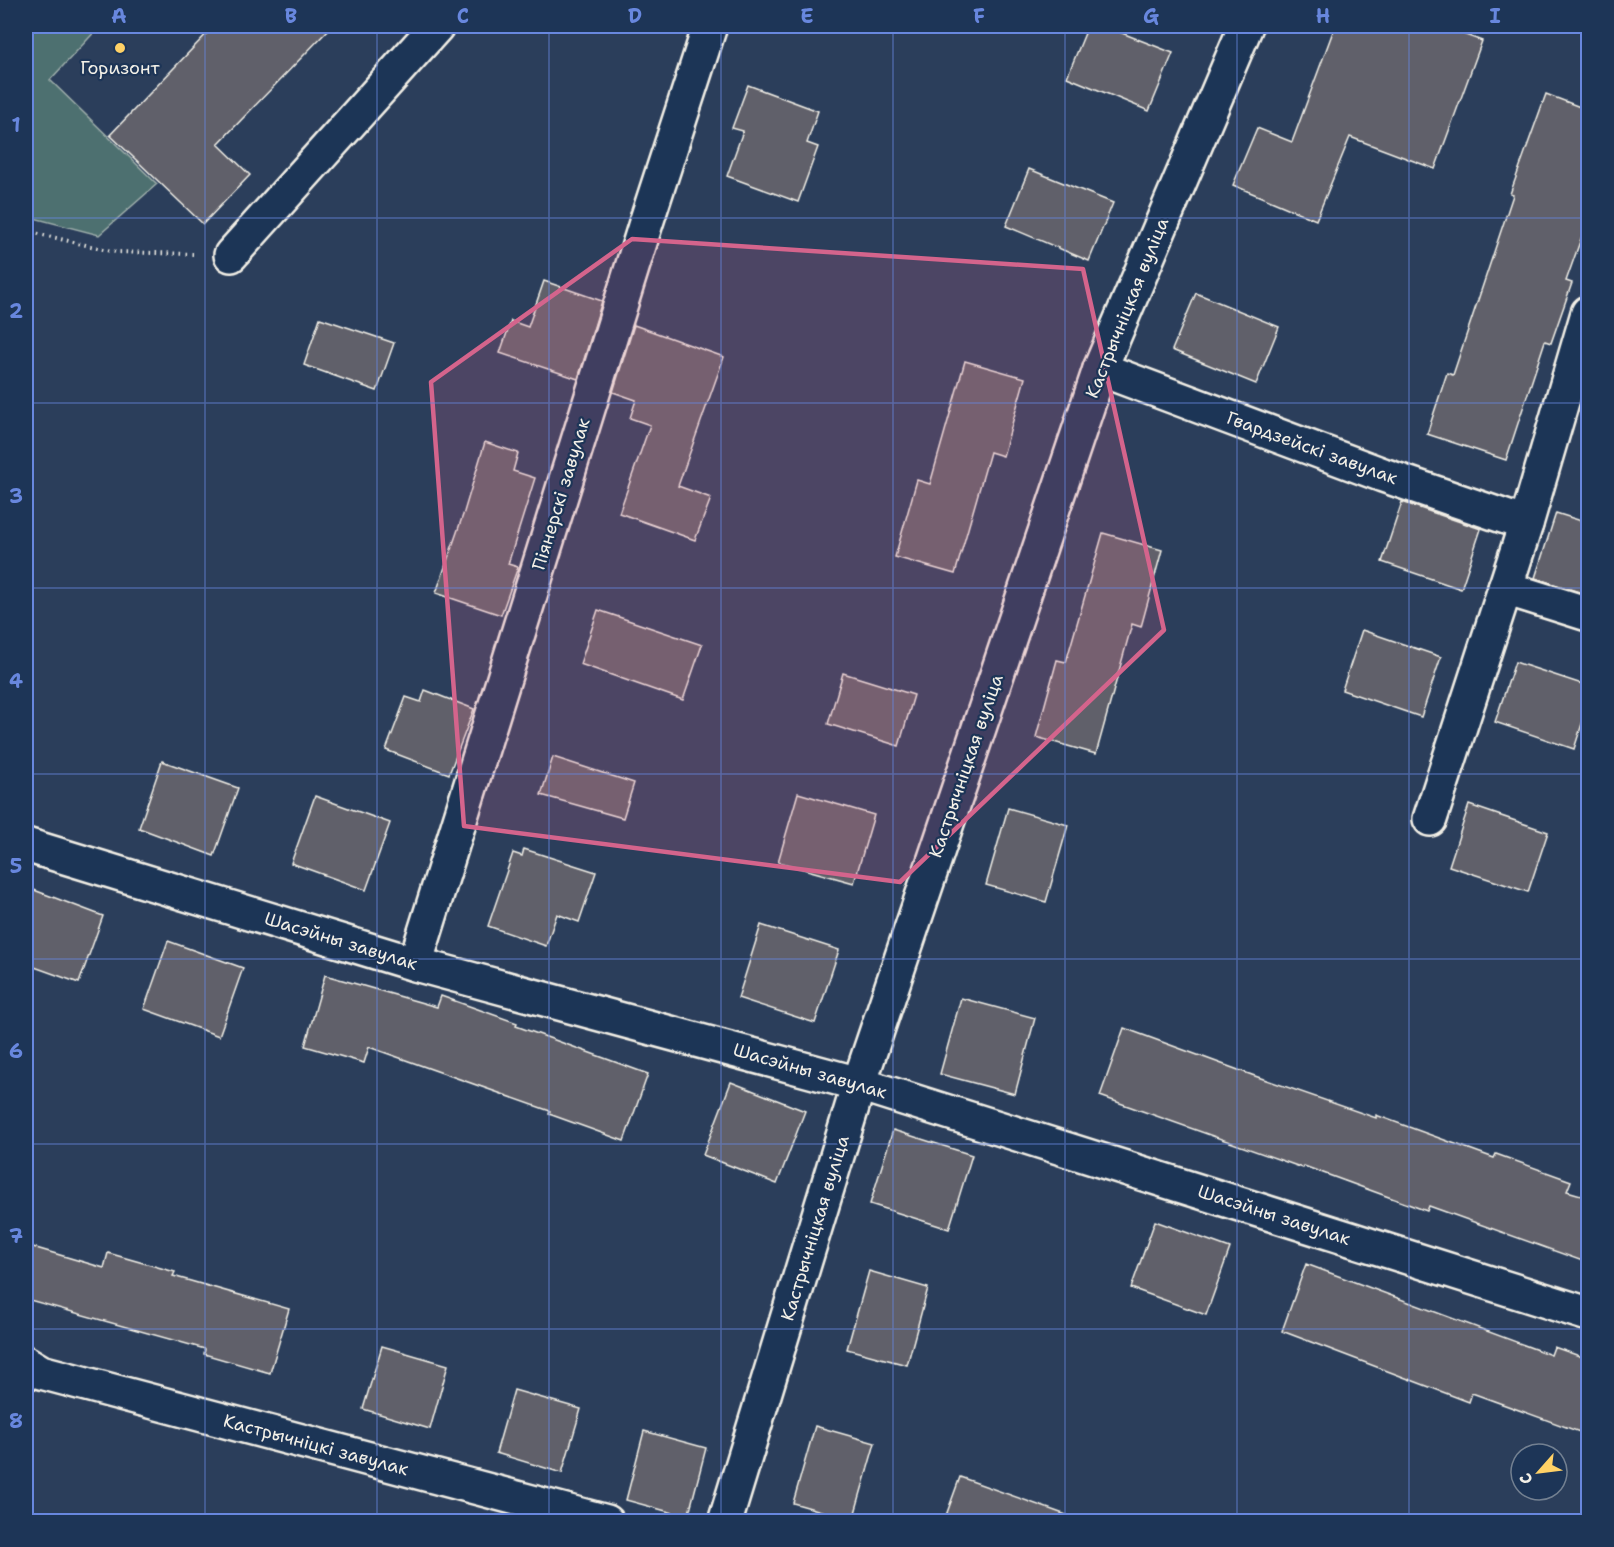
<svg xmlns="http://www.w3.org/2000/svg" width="1614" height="1547" viewBox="0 0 1614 1547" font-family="'Shantell Sans',sans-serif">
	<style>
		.green { fill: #4d6f70; stroke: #a0b0ac; stroke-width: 1.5 }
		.building { fill: #61616b; stroke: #f4f1e8; stroke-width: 1.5 }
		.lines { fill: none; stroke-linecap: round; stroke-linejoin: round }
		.minor-casing { stroke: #f4f1e8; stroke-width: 38 }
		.path { stroke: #f4f1e8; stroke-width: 4; stroke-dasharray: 1.5 4.5; stroke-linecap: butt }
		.minor { stroke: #1d3557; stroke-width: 33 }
		.marked { fill: #d4648c; fill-opacity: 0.2; stroke: #d4648c; stroke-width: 4.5; stroke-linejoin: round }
		.grid { fill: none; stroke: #6887de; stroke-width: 1.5; stroke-opacity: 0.55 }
		.poi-dot { fill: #ffd166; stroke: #1d3557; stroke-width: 2 }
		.labels { text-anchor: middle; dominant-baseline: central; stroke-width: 4.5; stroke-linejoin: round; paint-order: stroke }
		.poi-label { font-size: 18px; fill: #f4f1e8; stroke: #1d3557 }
		.street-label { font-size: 18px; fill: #f4f1e8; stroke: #1d3557 }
		.neatline { fill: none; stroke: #6887de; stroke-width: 2 }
		.grid-label { font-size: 20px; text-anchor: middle; font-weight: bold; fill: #6887de }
	</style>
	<rect width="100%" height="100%" fill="#2b3e5b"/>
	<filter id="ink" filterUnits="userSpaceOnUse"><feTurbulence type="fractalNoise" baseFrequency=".0167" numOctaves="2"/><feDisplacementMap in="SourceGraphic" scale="12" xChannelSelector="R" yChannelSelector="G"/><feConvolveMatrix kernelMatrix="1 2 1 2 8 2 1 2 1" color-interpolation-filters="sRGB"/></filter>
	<g filter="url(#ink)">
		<path class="green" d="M 26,26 L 100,26 L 50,80 L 157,184 L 99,235 L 26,216 Z"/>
		<g class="building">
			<path d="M 214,26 L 332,26 L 218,144 L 250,175 L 203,224 L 110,135 Z"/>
			<path d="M 1088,26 L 1104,26 L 1173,53 L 1149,111 L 1067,77 Z"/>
			<path d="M 1335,26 L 1441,26 L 1482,41 L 1435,169 L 1350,137 L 1316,220 L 1233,185 L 1257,128 L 1292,142 Z"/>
			<path d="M 748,85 L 818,111 L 807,143 L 818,147 L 798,202 L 727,176 L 743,131 L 732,128 Z"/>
			<path d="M 1546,94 L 1588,110 L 1588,219 L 1566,281 L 1572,283 L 1551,343 L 1545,341 L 1506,460 L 1427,434 L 1447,373 L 1453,375 L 1513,195 L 1510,194 Z"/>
			<path d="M 1029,169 L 1113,203 L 1089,261 L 1006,226 Z"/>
			<path d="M 544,281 L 602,301 L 578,379 L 500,353 L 511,321 L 528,327 Z"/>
			<path d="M 1196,293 L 1279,327 L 1256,384 L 1172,350 Z"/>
			<path d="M 320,318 L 394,343 L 377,391 L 304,365 Z"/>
			<path d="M 634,325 L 724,357 L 678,486 L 711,498 L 695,540 L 619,513 L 650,425 L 630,418 L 636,400 L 613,392 Z"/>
			<path d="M 965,361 L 1025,378 L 1003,456 L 990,452 L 955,574 L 895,557 L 917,480 L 930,484 Z"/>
			<path d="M 485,442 L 518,453 L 513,471 L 535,478 L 508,564 L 518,567 L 501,615 L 436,593 L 464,512 Z"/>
			<path d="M 1402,502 L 1481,529 L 1461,589 L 1382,562 Z"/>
			<path d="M 1556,513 L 1588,523 L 1588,595 L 1535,578 Z"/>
			<path d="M 1103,533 L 1162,550 L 1141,627 L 1132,624 L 1096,754 L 1036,737 L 1057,660 L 1066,662 Z"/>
			<path d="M 598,610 L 702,645 L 683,700 L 580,664 Z"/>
			<path d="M 1362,630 L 1441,657 L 1421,717 L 1342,690 Z"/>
			<path d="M 1515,662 L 1588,686 L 1588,705 L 1574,749 L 1495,722 Z"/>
			<path d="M 843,673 L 914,695 L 899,746 L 828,724 Z"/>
			<path d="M 425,690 L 474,709 L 449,774 L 386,750 L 406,697 L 421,702 Z"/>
			<path d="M 553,757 L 634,783 L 623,818 L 541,795 Z"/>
			<path d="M 162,761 L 238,788 L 214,856 L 139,828 Z"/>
			<path d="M 798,793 L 874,815 L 854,883 L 778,862 Z"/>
			<path d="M 315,796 L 390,823 L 366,890 L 291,863 Z"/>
			<path d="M 1469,805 L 1548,832 L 1528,892 L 1449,866 Z"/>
			<path d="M 1008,808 L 1068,825 L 1046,902 L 986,885 Z"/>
			<path d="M 524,849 L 596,872 L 579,922 L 557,914 L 546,946 L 488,926 L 513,853 L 522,856 Z"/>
			<path d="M 26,887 L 103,916 L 79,983 L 26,964 Z"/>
			<path d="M 761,925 L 839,950 L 815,1023 L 738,998 Z"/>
			<path d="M 168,941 L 243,968 L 219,1036 L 144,1009 Z"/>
			<path d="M 325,975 L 437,1007 L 441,996 L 517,1023 L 516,1026 L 648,1074 L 624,1141 L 549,1114 L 550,1111 L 369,1047 L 364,1063 L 305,1046 Z"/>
			<path d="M 961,998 L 1035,1018 L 1015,1094 L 940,1074 Z"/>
			<path d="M 1124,1028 L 1252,1075 L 1376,1118 L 1376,1115 L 1494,1158 L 1496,1154 L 1571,1181 L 1567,1191 L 1588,1197 L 1588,1263 L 1429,1206 L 1427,1211 L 1304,1166 L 1303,1168 L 1100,1096 Z"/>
			<path d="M 731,1082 L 805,1111 L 777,1184 L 703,1155 Z"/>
			<path d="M 893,1130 L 972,1155 L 949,1229 L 870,1204 Z"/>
			<path d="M 1155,1221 L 1230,1248 L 1206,1315 L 1131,1288 Z"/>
			<path d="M 26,1245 L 104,1268 L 108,1253 L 175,1272 L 173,1276 L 289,1309 L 270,1373 L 204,1354 L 205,1349 L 26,1299 Z"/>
			<path d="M 1306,1264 L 1551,1355 L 1554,1347 L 1588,1359 L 1588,1435 L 1472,1393 L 1469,1402 L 1282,1331 Z"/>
			<path d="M 869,1271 L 928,1288 L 907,1365 L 847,1349 Z"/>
			<path d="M 382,1346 L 448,1365 L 430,1429 L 363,1409 Z"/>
			<path d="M 514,1390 L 581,1409 L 562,1473 L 496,1453 Z"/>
			<path d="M 815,1426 L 875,1443 L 853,1520 L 793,1503 Z"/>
			<path d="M 644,1431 L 706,1448 L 688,1517 L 626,1500 Z"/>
			<path d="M 960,1477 L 1072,1517 L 1071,1521 L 944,1521 Z"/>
		</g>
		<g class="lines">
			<g class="minor-casing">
				<g id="minor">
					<path d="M 231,255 L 437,26"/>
					<path d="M 1100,369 L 1383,475 L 1526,524"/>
					<path d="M 1505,588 L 1588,614"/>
					<path d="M 1430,819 L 1526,524 L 1588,313"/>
					<path d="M 26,845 L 415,964 L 859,1084 L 1588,1314"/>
					<path d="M 415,964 L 645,226 L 710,26"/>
					<path d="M 26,1363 L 41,1372 L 607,1522"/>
					<path d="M 725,1522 L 859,1084 L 1100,369 L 1246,26"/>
				</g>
			</g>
			<path class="path" d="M 26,231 L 116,252 L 193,254"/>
			<use href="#minor" class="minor"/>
		</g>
	</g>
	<path class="marked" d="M 632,239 L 1083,269 L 1164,630 L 900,882 L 464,826 L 431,382 Z"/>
	<path class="grid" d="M 205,26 L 205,1522M 377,26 L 377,1522M 549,26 L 549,1522M 721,26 L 721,1522M 893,26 L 893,1522M 1065,26 L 1065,1522M 1237,26 L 1237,1522M 1409,26 L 1409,1522M 26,218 L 1588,218M 26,403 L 1588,403M 26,588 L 1588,588M 26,774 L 1588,774M 26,959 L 1588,959M 26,1144 L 1588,1144M 26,1329 L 1588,1329"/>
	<circle class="poi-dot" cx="120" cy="48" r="6"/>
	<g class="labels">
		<g class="poi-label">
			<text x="120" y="68">Горизонт</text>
		</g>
		<g class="street-label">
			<text transform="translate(1127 308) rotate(-68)">Кастрычніцкая вуліца</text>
			<text transform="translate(1312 448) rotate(20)">Гвардзейскі завулак</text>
			<text transform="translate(561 494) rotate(-73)">Піянерскі завулак</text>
			<text transform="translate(966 766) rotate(-71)">Кастрычніцкая вуліца</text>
			<text transform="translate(341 941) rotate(17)">Шасэйны завулак</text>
			<text transform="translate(810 1071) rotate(16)">Шасэйны завулак</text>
			<text transform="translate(1274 1215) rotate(18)">Шасэйны завулак</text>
			<text transform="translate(815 1228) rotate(-73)">Кастрычніцкая вуліца</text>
			<text transform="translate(316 1445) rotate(15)">Кастрычніцкі завулак</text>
		</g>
	</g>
	<rect width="1614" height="1547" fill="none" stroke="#1d3557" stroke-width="66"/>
	<g transform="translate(1539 1472) rotate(242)"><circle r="28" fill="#1d3557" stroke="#738091" stroke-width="1.5"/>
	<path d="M0-4.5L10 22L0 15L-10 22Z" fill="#ffd166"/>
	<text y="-9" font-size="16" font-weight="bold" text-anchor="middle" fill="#f4f1e8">С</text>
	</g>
	<rect x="33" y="33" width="1548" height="1481" class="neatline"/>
	<g class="grid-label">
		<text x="119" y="23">A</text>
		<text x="291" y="23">B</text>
		<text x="463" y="23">C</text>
		<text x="635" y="23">D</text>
		<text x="807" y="23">E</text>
		<text x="979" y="23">F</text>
		<text x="1151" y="23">G</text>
		<text x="1323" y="23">H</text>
		<text x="1495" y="23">I</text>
		<text x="16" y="132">1</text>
		<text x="16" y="318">2</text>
		<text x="16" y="503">3</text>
		<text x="16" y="688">4</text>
		<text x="16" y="873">5</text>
		<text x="16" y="1058">6</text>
		<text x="16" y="1243">7</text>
		<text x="16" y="1428">8</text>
	</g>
</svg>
